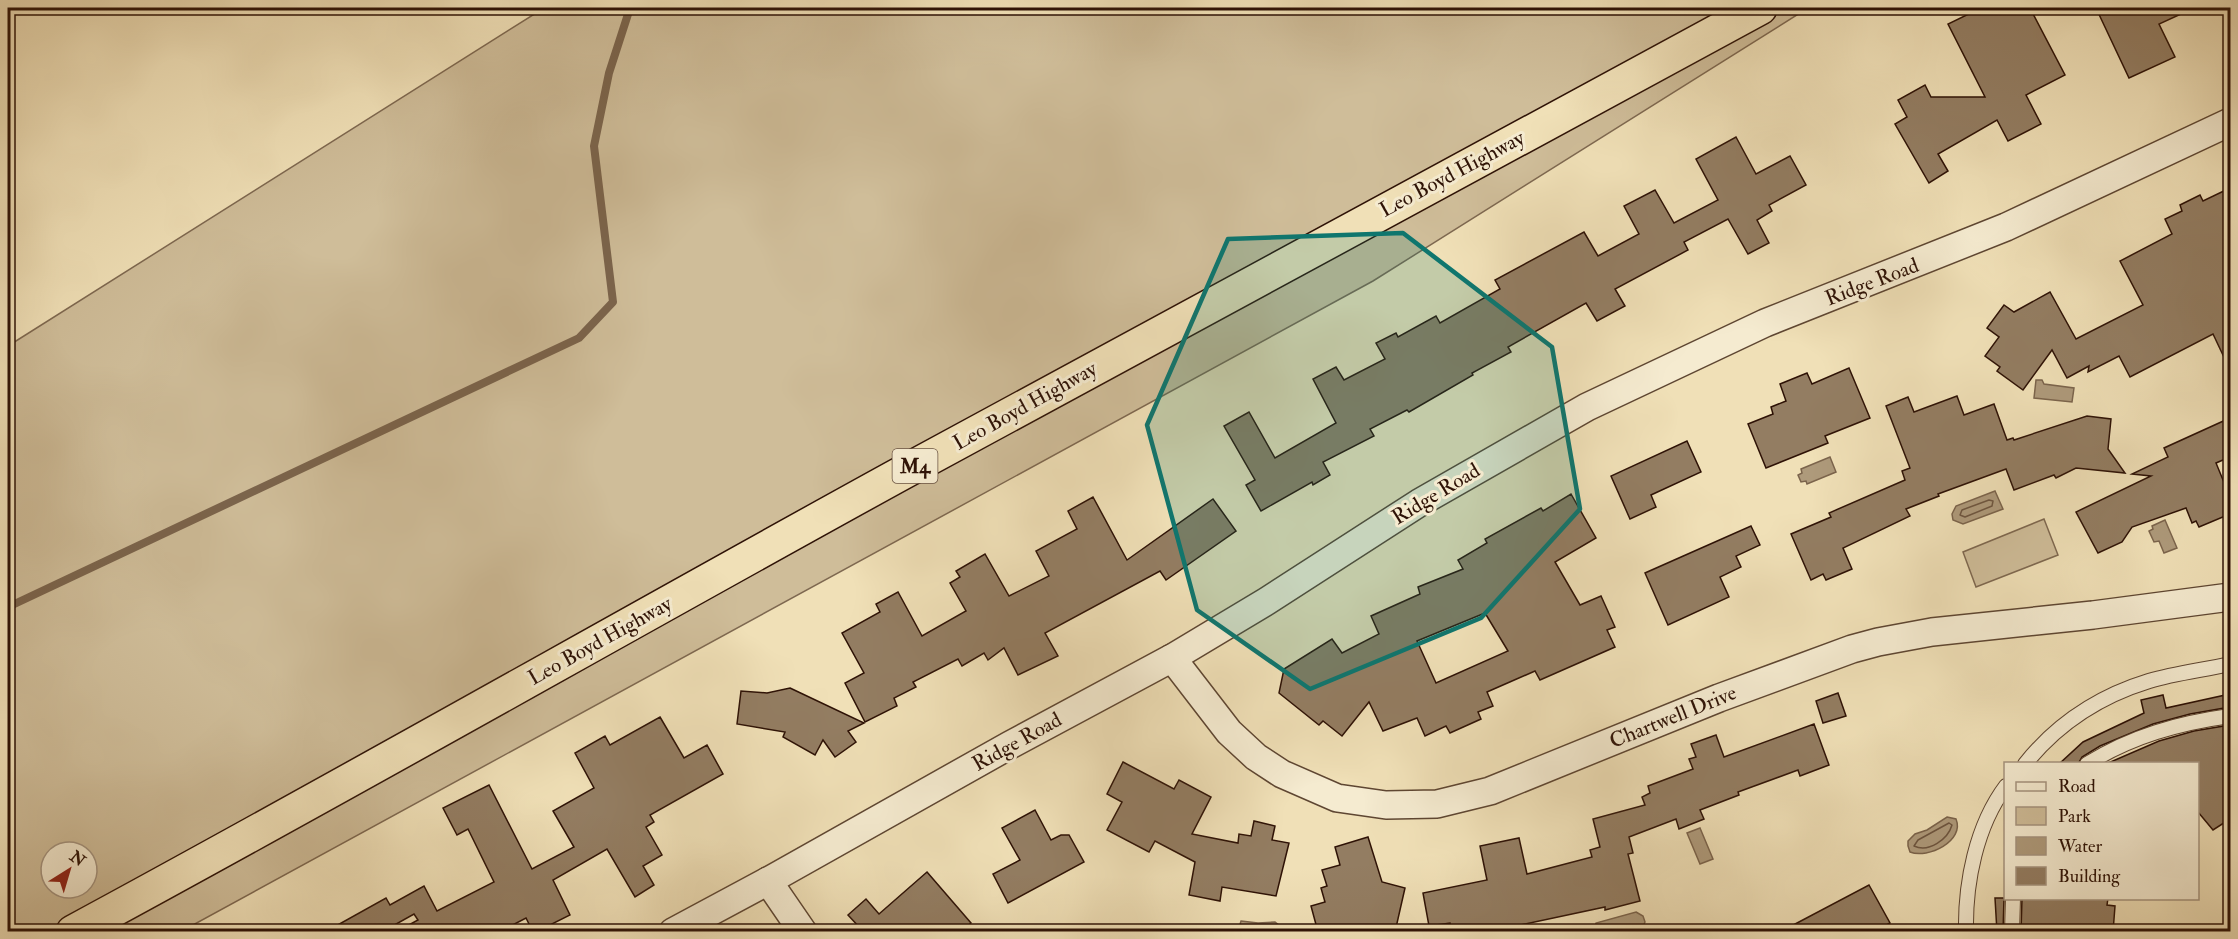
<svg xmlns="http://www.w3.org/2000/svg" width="2238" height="939" viewBox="0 0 2238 939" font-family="'IM FELL Double Pica',serif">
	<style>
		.green { fill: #cfbd99; stroke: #7e6850; stroke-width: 1.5; fill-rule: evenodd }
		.water { fill: #ae9a7b; stroke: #7b644c; stroke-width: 1.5 }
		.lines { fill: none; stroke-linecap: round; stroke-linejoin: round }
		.shore { stroke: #6e5640; stroke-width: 1.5 }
		.stream { stroke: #7b644c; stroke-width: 8 }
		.building { fill: #937d62; stroke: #2e1206; stroke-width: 1.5; fill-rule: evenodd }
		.service-casing { stroke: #5e4632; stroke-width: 16 }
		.minor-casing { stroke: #5e4632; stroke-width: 30 }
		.trunk-casing { stroke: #2e1206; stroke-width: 36 }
		.service { stroke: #f5ebd0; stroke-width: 14 }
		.minor { stroke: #f5ebd0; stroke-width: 27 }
		.trunk { stroke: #f0e0b7; stroke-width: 33 }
		.marked { fill: #0f766e; fill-opacity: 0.2; stroke: #0f766e; stroke-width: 4.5; stroke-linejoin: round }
		.labels { text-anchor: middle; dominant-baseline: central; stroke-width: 6; stroke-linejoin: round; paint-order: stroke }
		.shield { fill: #f5ebd0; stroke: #6a5343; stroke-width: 1.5 }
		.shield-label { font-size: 20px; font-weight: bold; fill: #2e1206 }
		.street-label { font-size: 21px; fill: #2e1206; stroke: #f5ebd0 }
	</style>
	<rect width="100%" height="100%" fill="#f0e0b7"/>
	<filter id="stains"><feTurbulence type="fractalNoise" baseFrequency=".00333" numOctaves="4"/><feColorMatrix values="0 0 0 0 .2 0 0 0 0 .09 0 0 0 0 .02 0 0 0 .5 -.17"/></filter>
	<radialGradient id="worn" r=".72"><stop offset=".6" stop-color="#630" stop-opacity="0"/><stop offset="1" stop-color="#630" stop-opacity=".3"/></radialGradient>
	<g class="green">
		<path d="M 544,8 L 1808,8 L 1373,281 L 182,931 L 8,931 L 8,346 ZM 51,852 L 87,852 L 87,888 L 51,888 Z"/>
		<path d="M 2044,519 L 2058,555 L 1976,587 L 1963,552 Z"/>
	</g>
	<g class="water">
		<path d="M 2036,380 L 2042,380 L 2044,384 L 2074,388 L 2072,402 L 2034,398 Z"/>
		<path d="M 1830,457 L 1836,472 L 1807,484 L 1806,481 L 1801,482 L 1798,475 L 1802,473 L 1801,469 Z"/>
		<path d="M 1995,491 L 2003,509 L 1963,524 L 1953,520 L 1952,514 L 1956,506 Z"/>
		<path d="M 2165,520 L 2177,548 L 2164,553 L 2159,541 L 2154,542 L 2149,531 L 2153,529 L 2152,526 Z"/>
		<path d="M 1947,817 L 1956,819 C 1965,841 1928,859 1910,852 L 1908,846 L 1908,841 L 1915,834 L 1927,830 Z"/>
		<path d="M 1700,828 L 1713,859 L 1700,864 L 1687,833 Z"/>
		<path d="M 1636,912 L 1643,916 L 1645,922 L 1642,929 L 1634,932 L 1594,931 L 1596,923 Z"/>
		<path d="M 1241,921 L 1258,923 L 1275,922 L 1284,929 L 1284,931 L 1238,931 Z"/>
	</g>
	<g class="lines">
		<g class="shore">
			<path d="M 1989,500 L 1993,501 L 1992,506 L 1965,517 L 1960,515 L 1962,510 Z"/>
			<path d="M 1949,823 L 1952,825 C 1948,839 1929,853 1914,846 L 1918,840 Z"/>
		</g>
		<path class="stream" d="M 8,607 L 579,338 L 613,302 L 594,146 L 609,73 L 630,8"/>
	</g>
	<g class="building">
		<path d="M 1981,8 L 2030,8 L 2065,75 L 2026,95 L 2041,124 L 2008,141 L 1997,120 L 1938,154 L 1948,171 L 1929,183 L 1895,124 L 1907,117 L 1898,100 L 1925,85 L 1931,97 L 1985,97 L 1948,24 Z"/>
		<path d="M 2096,8 L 2194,8 L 2159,24 L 2175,57 L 2129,78 Z"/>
		<path d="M 1736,137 L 1756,174 L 1790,156 L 1806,185 L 1769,205 L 1772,211 L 1757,220 L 1769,243 L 1748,254 L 1728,219 L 1684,242 L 1688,250 L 1615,289 L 1625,306 L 1597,321 L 1586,303 L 1508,347 L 1511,352 L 1472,373 L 1473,375 L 1409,412 L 1407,410 L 1370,429 L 1374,436 L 1323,462 L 1330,475 L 1313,485 L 1312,482 L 1261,511 L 1246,485 L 1255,480 L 1224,426 L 1249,412 L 1275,458 L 1336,423 L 1313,379 L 1336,367 L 1344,380 L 1385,359 L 1376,343 L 1396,333 L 1398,337 L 1436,316 L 1440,323 L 1500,289 L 1495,280 L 1584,232 L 1598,256 L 1639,234 L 1624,206 L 1655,190 L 1674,223 L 1718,200 L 1696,159 Z"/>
		<path d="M 2230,188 L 2230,370 L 2213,334 L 2130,377 L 2119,356 L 2088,372 L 2089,366 L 2067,378 L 2052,350 L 2023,390 L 1997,371 L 2000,367 L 1985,356 L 1999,337 L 1987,328 L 2004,305 L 2014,312 L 2050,292 L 2076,339 L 2143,305 L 2120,261 L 2172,234 L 2165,219 L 2182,211 L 2180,205 L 2200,195 L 2203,201 Z"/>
		<path d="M 1849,368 L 1870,418 L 1825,436 L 1828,443 L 1766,468 L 1748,424 L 1773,414 L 1771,407 L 1786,401 L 1780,384 L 1807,373 L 1812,384 Z"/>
		<path d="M 1957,396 L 1964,415 L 1994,404 L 2007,440 L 2013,438 L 2014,440 L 2087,416 L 2111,419 L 2108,449 L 2125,473 L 2076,468 L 2056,478 L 2054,475 L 2014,490 L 2006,469 L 1938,494 L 1939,496 L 1906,509 L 1910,516 L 1843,548 L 1852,569 L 1826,580 L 1823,574 L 1811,580 L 1791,534 L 1831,517 L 1829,513 L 1905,480 L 1902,471 L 1910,468 L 1886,406 L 1908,397 L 1914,412 Z"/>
		<path d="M 2230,418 L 2230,457 L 2216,463 L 2230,497 L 2230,514 L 2199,527 L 2196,521 L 2192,523 L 2186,508 L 2132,527 L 2122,542 L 2098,553 L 2076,512 L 2151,476 L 2132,474 L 2168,457 L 2164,448 Z"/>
		<path d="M 1687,441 L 1701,472 L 1651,495 L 1656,507 L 1630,519 L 1611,476 Z"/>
		<path d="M 1571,494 L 1596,538 L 1555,562 L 1580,605 L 1601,596 L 1615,627 L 1607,630 L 1615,647 L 1540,680 L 1535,671 L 1487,692 L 1493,706 L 1478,712 L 1481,719 L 1450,733 L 1446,726 L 1425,736 L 1417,718 L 1383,731 L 1369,702 L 1342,736 L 1323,721 L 1319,725 L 1279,693 L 1284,669 L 1332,639 L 1342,653 L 1379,634 L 1371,616 L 1420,594 L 1418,587 L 1463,569 L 1458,560 L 1487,543 L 1485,539 L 1541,508 L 1543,511 ZM 1485,613 L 1508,651 L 1436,683 L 1417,641 Z"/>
		<path d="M 1093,497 L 1127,560 L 1213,499 L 1236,531 L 1166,580 L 1160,571 L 1045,633 L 1058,656 L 1018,675 L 1004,648 L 988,660 L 984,653 L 962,666 L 958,659 L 913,682 L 916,687 L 894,698 L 897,706 L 865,722 L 845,683 L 864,673 L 842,633 L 880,612 L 876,604 L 898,592 L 922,636 L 966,611 L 950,583 L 960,577 L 956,571 L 985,554 L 1009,596 L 1049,576 L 1036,551 L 1077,529 L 1068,511 Z"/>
		<path d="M 1751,526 L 1760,545 L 1736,556 L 1741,567 L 1720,577 L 1729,597 L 1668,625 L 1645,573 Z"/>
		<path d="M 790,688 L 864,723 L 848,731 L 856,742 L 835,757 L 823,740 L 815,755 L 783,737 L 785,732 L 737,724 L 741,691 L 767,693 Z"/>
		<path d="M 1838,693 L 1846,716 L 1823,723 L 1816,701 Z"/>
		<path d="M 2230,694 L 2230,707 L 2190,714 L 2153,724 L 2100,746 L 2082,757 L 2078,764 L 2059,764 L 2083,742 L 2144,713 L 2141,700 L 2163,695 L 2166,708 Z"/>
		<path d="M 660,717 L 684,758 L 707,745 L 723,774 L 650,815 L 654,822 L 646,827 L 662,855 L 643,866 L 654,885 L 635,897 L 607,849 L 553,880 L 570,915 L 536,932 L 533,932 L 526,918 L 499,932 L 396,932 L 418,920 L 414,914 L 382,932 L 325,932 L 386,898 L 390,905 L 424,886 L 437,911 L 494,882 L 468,829 L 457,835 L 443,808 L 489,785 L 532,869 L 574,847 L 553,811 L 594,788 L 575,753 L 605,736 L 610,745 Z"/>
		<path d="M 1814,724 L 1829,765 L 1800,776 L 1798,770 L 1738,792 L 1739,795 L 1700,810 L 1704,819 L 1679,829 L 1676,819 L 1629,837 L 1633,853 L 1628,854 L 1640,901 L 1605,910 L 1605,907 L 1487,932 L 1452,932 L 1450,923 L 1429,926 L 1423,893 L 1487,880 L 1480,846 L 1519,838 L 1527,874 L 1592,857 L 1590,850 L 1600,847 L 1593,819 L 1645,805 L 1642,797 L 1650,793 L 1648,786 L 1693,769 L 1689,759 L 1696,757 L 1691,744 L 1716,735 L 1724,757 Z"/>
		<path d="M 2230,725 L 2230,819 L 2213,830 L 2198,812 L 2198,764 L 2106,764 L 2159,741 L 2194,731 Z"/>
		<path d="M 1123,762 L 1174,789 L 1179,780 L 1211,797 L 1192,834 L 1238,843 L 1239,834 L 1251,836 L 1254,821 L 1275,826 L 1272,840 L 1289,843 L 1276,896 L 1222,887 L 1220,901 L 1189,895 L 1195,862 L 1155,841 L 1149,852 L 1107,830 L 1122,802 L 1107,794 Z"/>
		<path d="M 1035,810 L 1051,840 L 1061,835 L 1069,835 L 1084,862 L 1008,903 L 993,874 L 1020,860 L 1002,828 Z"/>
		<path d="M 1368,837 L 1382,882 L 1405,888 L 1395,932 L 1381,932 L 1374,930 L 1373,927 L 1355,926 L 1334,932 L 1318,932 L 1311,906 L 1325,902 L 1321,888 L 1327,886 L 1322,870 L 1340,865 L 1335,847 Z"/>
		<path d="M 927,872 L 971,923 L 961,932 L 858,932 L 861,929 L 848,915 L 866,899 L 879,914 Z"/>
		<path d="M 1869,885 L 1890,923 L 1873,932 L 1780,932 Z"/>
		<path d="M 1995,898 L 2004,898 L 2003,932 L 1997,932 Z"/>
		<path d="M 2022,898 L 2108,898 L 2107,905 L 2115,906 L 2113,932 L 2021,932 Z"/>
	</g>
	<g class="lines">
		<g class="service-casing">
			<g id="service">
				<path d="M 2025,764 C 2057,724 2100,696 2149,681 C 2176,673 2204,670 2230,664"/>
				<path d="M 2087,764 C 2132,736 2179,723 2230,716"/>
				<path d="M 1966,932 C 1965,883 1976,826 2006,786"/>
				<path d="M 2012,932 L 2013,898"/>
			</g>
		</g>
		<g class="minor-casing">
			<g id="minor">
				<path d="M 1172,658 L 1229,732 L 1256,757 L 1282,774 L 1337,798 L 1386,805 L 1437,804 L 1490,791 L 1719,698 L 1852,649 L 1878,642 L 1932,632 L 2093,615 L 2230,597"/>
				<path d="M 768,881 L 803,932"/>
				<path d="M 673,932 L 768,881 L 1010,745 L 1172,658 L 1267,601 L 1419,503 L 1587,407 L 1765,323 L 2006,227 L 2230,122"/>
			</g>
		</g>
		<g class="trunk-casing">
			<path id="trunk" d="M 73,932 C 351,782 625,625 902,473 C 1187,316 1473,161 1760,8"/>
		</g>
		<use href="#service" class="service"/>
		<use href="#minor" class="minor"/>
		<use href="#trunk" class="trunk"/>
	</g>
	<path class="marked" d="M 1403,233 L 1552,347 L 1580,509 L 1481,618 L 1310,689 L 1197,610 L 1147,425 L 1228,239 Z"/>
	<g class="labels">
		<rect class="shield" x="892.5" y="449" width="45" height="34" rx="4.5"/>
		<g class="shield-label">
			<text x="915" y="466">M4</text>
		</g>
		<g class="street-label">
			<text transform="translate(1452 174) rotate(-28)">Leo Boyd Highway</text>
			<text transform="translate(1872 282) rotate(-21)">Ridge Road</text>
			<text transform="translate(1025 406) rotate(-29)">Leo Boyd Highway</text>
			<text transform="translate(1436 494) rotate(-31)">Ridge Road</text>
			<text transform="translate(600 641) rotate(-29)">Leo Boyd Highway</text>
			<text transform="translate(1673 717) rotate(-22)">Chartwell Drive</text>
			<text transform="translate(1017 742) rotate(-29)">Ridge Road</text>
		</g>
	</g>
	<rect width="2238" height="939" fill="none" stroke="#f0e0b7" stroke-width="30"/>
	<rect x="9" y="9" width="2220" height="921" fill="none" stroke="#2e1206" stroke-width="3"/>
	<rect x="15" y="15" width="2208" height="909" fill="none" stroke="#2e1206" stroke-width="1.5"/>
	<rect x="2004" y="762" width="195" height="138" fill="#f5ebd0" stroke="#a5947f" stroke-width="1.5"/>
	<rect x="2016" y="782" width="30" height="9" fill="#f5ebd0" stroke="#a5947f" stroke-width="1.5"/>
	<text x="2058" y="792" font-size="18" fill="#2e1206">Road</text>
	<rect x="2016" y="807" width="30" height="18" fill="#cfbd99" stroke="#a5947f" stroke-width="1.5"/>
	<text x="2058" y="822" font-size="18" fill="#2e1206">Park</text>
	<rect x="2016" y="837" width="30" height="18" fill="#ae9a7b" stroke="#a5947f" stroke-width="1.5"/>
	<text x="2058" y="852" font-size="18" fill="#2e1206">Water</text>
	<rect x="2016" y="867" width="30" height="18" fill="#937d62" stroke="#a5947f" stroke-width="1.5"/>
	<text x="2058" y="882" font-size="18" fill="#2e1206">Building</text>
	<g transform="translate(69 870) rotate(37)"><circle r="28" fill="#f5ebd0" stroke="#a5947f" stroke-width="1.5"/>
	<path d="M0-4.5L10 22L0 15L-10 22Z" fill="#8f2418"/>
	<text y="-9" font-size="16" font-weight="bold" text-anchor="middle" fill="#2e1206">N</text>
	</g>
	<rect width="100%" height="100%" filter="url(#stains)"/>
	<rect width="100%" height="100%" fill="url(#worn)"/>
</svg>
